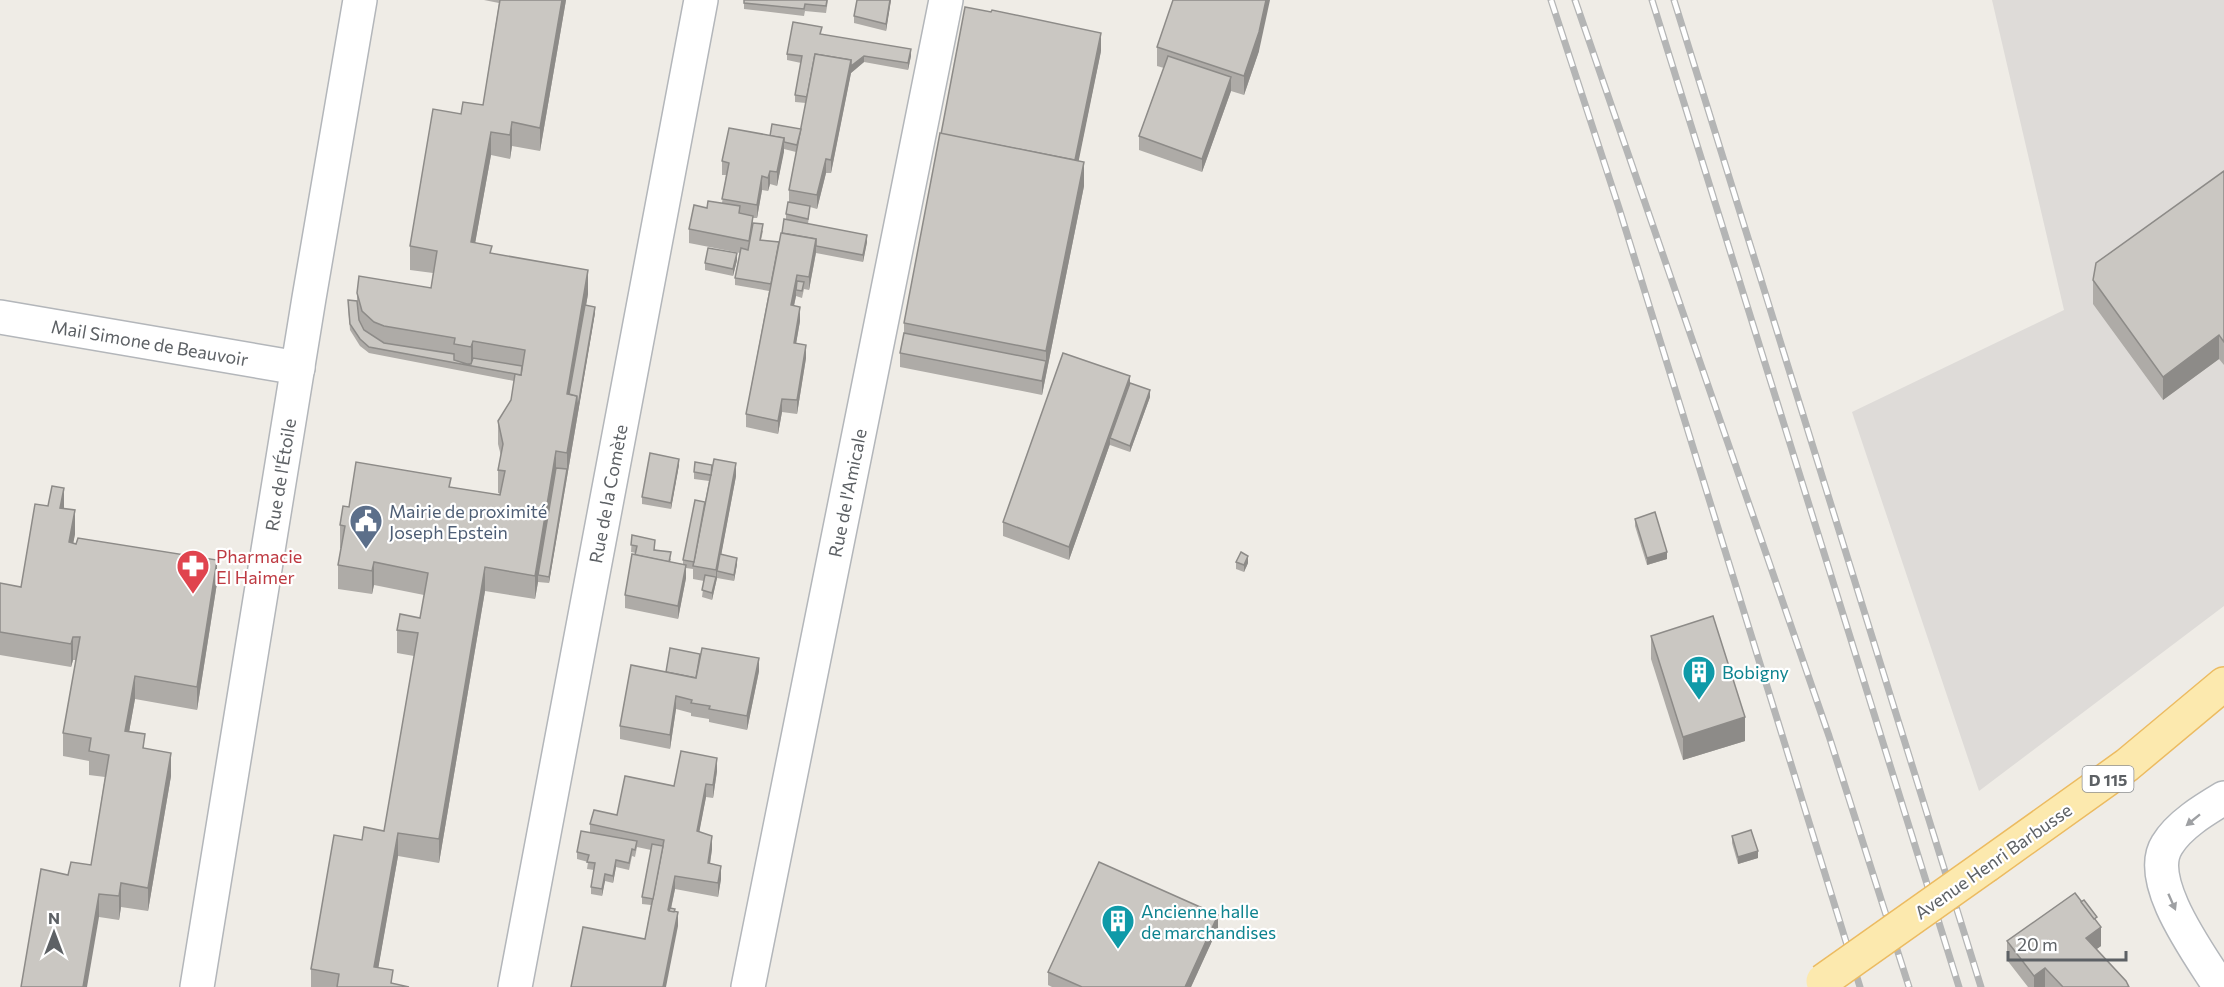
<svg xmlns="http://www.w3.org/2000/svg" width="2224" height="987" viewBox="0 0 2224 987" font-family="Commissioner,sans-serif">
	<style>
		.industrial { fill: #dedbd8 }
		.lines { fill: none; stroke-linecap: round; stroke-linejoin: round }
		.street-casing { stroke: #b3b6ba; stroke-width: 36 }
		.primary-casing { stroke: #ecbb61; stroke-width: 36 }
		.street { stroke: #fff; stroke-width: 33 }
		.primary { stroke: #fce9ae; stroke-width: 33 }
		.rail-casing { stroke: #b4b5b5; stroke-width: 7 }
		.rail { stroke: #fff; stroke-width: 4.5; stroke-dasharray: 14; stroke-linecap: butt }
		.primary-bridge-casing { stroke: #ecbb61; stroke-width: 36; stroke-linecap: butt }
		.primary-bridge { stroke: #fce9ae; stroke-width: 33 }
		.wall { fill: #aeaba7; fill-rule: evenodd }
		.shaded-wall { fill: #8d8b88 }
		.building { fill: #cac7c2; stroke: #8d8b88; stroke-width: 1.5 }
		.oneway { fill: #9ea0a3 }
		.labels { text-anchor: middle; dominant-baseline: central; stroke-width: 4.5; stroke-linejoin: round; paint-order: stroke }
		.shield { fill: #fff; stroke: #8e9093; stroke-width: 1.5 }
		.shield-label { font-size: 16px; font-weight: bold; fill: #5d6165 }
		.street-label { font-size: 18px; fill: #5d6165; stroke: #fff }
		.service-label { font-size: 18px; fill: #4e5e75; stroke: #fff; text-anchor: start }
		.health-label { font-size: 18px; fill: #be3a42; stroke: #fff; text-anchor: start }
		.culture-label { font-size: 18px; fill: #0d838f; stroke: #fff; text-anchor: start }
	</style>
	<rect width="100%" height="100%" fill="#efece6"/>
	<path class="industrial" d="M 1992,0 L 2224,0 L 2224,606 L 1979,791 L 1852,412 L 2064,310 Z"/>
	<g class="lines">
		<g class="street-casing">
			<g id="street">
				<path id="s1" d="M 0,317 L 298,368"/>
				<path id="s2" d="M 197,987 L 309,298 L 360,0"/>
				<path id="s3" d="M 515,987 L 701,0"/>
				<path id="s4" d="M 748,987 L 946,0"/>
				<path d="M 2220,987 C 2201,956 2144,881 2167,845 C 2179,825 2204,810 2224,798"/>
			</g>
		</g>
		<g class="primary-casing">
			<path id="primary" d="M 1987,865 L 2127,765 L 2224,684"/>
		</g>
		<use href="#street" class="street"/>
		<use href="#primary" class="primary"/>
		<g class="rail-casing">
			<g id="rail">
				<path d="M 1551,0 L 1619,208 L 1860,987"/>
				<path d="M 1575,0 L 1829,736 L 1909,987"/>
				<path d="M 1652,0 L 1959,987"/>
				<path d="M 1674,0 L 1981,987"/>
			</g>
		</g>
		<use href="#rail" class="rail"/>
		<g class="primary-bridge-casing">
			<path id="primary-bridge" d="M 1823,981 L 1987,865"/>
		</g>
		<use href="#primary-bridge" class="primary-bridge"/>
	</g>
	<g class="wall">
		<path d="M 484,0 L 566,0 L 540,151 L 512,146 L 510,159 L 491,155 L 475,243 L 492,254 L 588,294 L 586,305 L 595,313 L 549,583 L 538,582 L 535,599 L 485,591 L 439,863 L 398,856 L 378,968 L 393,984 L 409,987 L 311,987 L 311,969 L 362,840 L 384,831 L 414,656 L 397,653 L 397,630 L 420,618 L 424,595 L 374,585 L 372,594 L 338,589 L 338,565 L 341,548 L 340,548 L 340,525 L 349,507 L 451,487 L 500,495 L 501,494 L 498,493 L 498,470 L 501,456 L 498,444 L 498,421 L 511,400 L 514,381 L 369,353 L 360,346 L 350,330 L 348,307 L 348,300 L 357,301 L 357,293 L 431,288 L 433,273 L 410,270 L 410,246 L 461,114 L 483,105 L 499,3 Z"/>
		<path d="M 744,0 L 828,0 L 826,13 L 805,11 L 804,16 L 744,9 Z"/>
		<path d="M 891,0 L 886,31 L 854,23 L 854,16 Z"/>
		<path d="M 822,34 L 911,56 L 908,70 L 864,62 L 851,73 L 831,173 L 826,173 L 817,209 L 810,207 L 808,224 L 867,242 L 863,262 L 816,253 L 809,290 L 804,289 L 802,298 L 796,296 L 794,306 L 800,321 L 796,343 L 806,358 L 797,414 L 782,412 L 778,434 L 746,427 L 746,414 L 769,291 L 735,285 L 735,278 L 740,253 L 689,243 L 689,229 L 707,208 L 722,203 L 726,175 L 722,175 L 722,161 L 770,136 L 801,129 L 806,103 L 795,102 L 795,95 L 801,63 L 787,60 L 787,54 ZM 784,149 L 796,152 L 789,190 L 789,202 L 786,214 L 786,220 L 779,242 L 761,240 L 763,231 L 753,223 L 753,218 L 757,218 L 762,190 L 768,191 L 770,184 L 777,186 Z"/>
		<path d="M 1157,47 L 1259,51 L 1244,95 L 1231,91 L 1202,172 L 1139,150 L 1139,136 L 1164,68 L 1157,66 Z"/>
		<path d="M 1101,51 L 1078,161 L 1084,186 L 1042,395 L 900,367 L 900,353 L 904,333 L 904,323 Z"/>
		<path d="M 2224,171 L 2224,365 L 2219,359 L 2163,400 L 2093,304 L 2093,280 Z"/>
		<path d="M 737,260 L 733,276 L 705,270 L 705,263 Z"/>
		<path d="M 1130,383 L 1150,397 L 1130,452 L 1110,445 L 1110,444 L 1069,560 L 1003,536 L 1003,522 Z"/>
		<path d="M 679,465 L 671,509 L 642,504 L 642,497 Z"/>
		<path d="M 694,472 L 736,476 L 721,555 L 737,564 L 734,581 L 717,578 L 712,600 L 702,597 L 704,581 L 693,579 L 693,569 L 686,568 L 686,578 L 678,619 L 625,608 L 625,595 L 636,553 L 631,552 L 632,535 L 671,559 L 670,562 L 683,564 L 683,560 L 705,502 L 709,481 L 694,479 Z"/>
		<path d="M 64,508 L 75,534 L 73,543 L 217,583 L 197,710 L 135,699 L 129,732 L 171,776 L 148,911 L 121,907 L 119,920 L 99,917 L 68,875 L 91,865 L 105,777 L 89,775 L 89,761 L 63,756 L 63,733 L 76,660 L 73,660 L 71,667 L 0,655 L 0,583 L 21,587 Z"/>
		<path d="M 1635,519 L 1667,559 L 1647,565 L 1635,526 Z"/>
		<path d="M 1236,562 L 1248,563 L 1244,572 L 1236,569 Z"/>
		<path d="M 1651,636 L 1745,741 L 1683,760 L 1651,659 Z"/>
		<path d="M 759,671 L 747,730 L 709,722 L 709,719 L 691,716 L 691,713 L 676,709 L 670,749 L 620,739 L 620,726 L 666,672 Z"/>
		<path d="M 717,771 L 713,798 L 706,797 L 699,832 L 712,849 L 710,864 L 721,879 L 718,897 L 675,889 L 671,909 L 675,912 L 678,926 L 645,939 L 651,905 L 642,904 L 642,897 L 651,850 L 637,847 L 635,857 L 632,856 L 629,870 L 616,867 L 613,883 L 605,881 L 602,896 L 591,894 L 591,887 L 594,870 L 587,869 L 588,862 L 577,859 L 577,852 L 590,833 L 590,824 L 617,815 L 674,786 Z"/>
		<path d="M 1732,836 L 1758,858 L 1738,864 L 1732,843 Z"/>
		<path d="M 2097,922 L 2101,946 L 2096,949 L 2129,987 L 2028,987 L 2007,960 L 2007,941 Z"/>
		<path d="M 1218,928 L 1191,987 L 1052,987 L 1048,985 L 1048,972 Z"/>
	</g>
	<g class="shaded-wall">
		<path d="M 562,0 L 566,0 L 540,151 L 540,128 Z"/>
		<path d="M 890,0 L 891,0 L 886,31 L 886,24 Z"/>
		<path d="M 1266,0 L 1270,0 L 1259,51 L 1244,95 L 1244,76 Z"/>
		<path d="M 1101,33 L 1101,51 L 1074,184 L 1074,165 Z"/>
		<path d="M 911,49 L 911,56 L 908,70 L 908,63 Z"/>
		<path d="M 864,56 L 864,62 L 851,73 L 851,66 Z"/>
		<path d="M 851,60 L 851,73 L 831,173 L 831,160 Z"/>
		<path d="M 1231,77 L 1231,91 L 1202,172 L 1202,159 Z"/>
		<path d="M 512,122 L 512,146 L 510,159 L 510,135 Z"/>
		<path d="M 491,132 L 491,155 L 471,266 L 471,242 Z"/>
		<path d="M 784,138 L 784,152 L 777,186 L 777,172 Z"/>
		<path d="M 826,159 L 826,173 L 817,209 L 817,195 Z"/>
		<path d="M 1084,162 L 1084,186 L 1042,395 L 1042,381 L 1046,361 L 1046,351 Z"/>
		<path d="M 770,171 L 770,184 L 768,191 L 768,178 Z"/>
		<path d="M 762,176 L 762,190 L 757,218 L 757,205 Z"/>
		<path d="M 867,235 L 867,242 L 863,262 L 863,255 Z"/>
		<path d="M 816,239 L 816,252 L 809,290 L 809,277 Z"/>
		<path d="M 737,253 L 737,260 L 733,276 L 733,269 Z"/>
		<path d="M 588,270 L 588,294 L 568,410 L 567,394 Z"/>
		<path d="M 797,275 L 797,288 L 796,290 L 796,296 L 791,319 L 791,305 Z"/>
		<path d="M 595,307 L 595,313 L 549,583 L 549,577 L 567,469 L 567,453 L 577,396 Z"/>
		<path d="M 800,307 L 800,321 L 794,356 L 794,343 Z"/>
		<path d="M 2219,335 L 2219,359 L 2163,400 L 2163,377 Z"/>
		<path d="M 473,341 L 473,365 L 471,366 L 471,347 Z"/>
		<path d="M 806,345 L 806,358 L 797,414 L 797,400 Z"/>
		<path d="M 1130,376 L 1130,389 L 1110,438 L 1110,444 L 1069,560 L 1069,547 Z"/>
		<path d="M 1150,390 L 1150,397 L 1130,452 L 1130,446 Z"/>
		<path d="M 782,399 L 782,412 L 778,434 L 778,421 Z"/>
		<path d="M 556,451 L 556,475 L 538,575 L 538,582 L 535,599 L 535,576 Z"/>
		<path d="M 679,459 L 679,465 L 671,509 L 671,503 Z"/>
		<path d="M 736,463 L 736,476 L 718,572 L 717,571 L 717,578 L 712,600 L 712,593 L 716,577 L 716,570 Z"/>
		<path d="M 64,488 L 64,511 L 60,508 Z"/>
		<path d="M 75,510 L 75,534 L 69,566 L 69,542 Z"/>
		<path d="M 1667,552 L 1667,559 L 1647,565 L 1647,558 Z"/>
		<path d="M 1248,556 L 1248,563 L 1244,572 L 1244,565 Z"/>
		<path d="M 737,558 L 737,564 L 734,581 L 734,575 Z"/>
		<path d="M 217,560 L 217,583 L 197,710 L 197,687 Z"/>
		<path d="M 374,562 L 374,585 L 372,594 L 372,571 Z"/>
		<path d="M 686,565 L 686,578 L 678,619 L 678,606 Z"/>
		<path d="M 485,567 L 485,591 L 439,863 L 439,839 Z"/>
		<path d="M 73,637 L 73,660 L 71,667 L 71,644 Z"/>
		<path d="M 759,658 L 759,671 L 747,730 L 747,716 Z"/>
		<path d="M 135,676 L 135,699 L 125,754 L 125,731 Z"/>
		<path d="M 676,696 L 676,709 L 670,749 L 670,735 Z"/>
		<path d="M 1745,717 L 1745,741 L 1683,760 L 1683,737 Z"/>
		<path d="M 171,753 L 171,776 L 148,911 L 148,888 Z"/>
		<path d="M 717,758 L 717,771 L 713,798 L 713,785 Z"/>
		<path d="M 706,784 L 706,797 L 697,844 L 697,831 Z"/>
		<path d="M 398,833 L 398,856 L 375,987 L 374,967 Z"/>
		<path d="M 712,836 L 712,849 L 708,876 L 708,863 Z"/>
		<path d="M 1758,851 L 1758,858 L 1738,864 L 1738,857 Z"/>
		<path d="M 616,860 L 616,867 L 613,883 L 613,876 Z"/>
		<path d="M 721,866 L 721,879 L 718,897 L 718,883 Z"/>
		<path d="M 605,874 L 605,881 L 602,896 L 602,889 Z"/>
		<path d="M 675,876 L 675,889 L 669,917 L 668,910 Z"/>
		<path d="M 121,883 L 121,907 L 119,920 L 119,896 Z"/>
		<path d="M 99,894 L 99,917 L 87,987 L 83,987 Z"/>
		<path d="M 678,912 L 678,926 L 666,987 L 663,987 Z"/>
		<path d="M 1218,915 L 1218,928 L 1191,987 L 1185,987 Z"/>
		<path d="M 2101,927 L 2101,946 L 2086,957 L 2086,938 Z"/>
		<path d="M 2045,968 L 2045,987 L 2034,987 L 2034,976 Z"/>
	</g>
	<g class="building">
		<path d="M 500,0 L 562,0 L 540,128 L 512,122 L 510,135 L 491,132 L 471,242 L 492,246 L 490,253 L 588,270 L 567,394 L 577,396 L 567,453 L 556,451 L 535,576 L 485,567 L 439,839 L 398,833 L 374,967 L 393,970 L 391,983 L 409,987 L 337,987 L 339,974 L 311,969 L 334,835 L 362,840 L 364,827 L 384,831 L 418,633 L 397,630 L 400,614 L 420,618 L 428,573 L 374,562 L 372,571 L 338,565 L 345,526 L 340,525 L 343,506 L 349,507 L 356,462 L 451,478 L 449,487 L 500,495 L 505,471 L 498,470 L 503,444 L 498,421 L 511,400 L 515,374 L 521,375 L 525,350 L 473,341 L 471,347 L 454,344 L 455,338 L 384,326 L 374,322 L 362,311 L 357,293 L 359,276 L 431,288 L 437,251 L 410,246 L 433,109 L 461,114 L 463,102 L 483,105 Z"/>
		<path d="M 744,0 L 827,0 L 826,6 L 805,4 L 804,9 L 744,3 Z"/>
		<path d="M 857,0 L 890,0 L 886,24 L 854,16 Z"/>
		<path d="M 1173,0 L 1266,0 L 1259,32 L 1244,76 L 1157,47 Z"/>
		<path d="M 965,7 L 991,12 L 992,10 L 1101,33 L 1075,160 L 941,134 Z"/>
		<path d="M 793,22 L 822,27 L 820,34 L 911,49 L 908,63 L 864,56 L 851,66 L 851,60 L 815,54 L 807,97 L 795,95 L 802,56 L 787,54 Z"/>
		<path d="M 815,54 L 851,60 L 831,160 L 826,159 L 817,195 L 789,190 Z"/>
		<path d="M 1168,56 L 1231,77 L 1202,159 L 1139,136 Z"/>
		<path d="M 772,124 L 801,129 L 797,145 L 784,142 L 784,138 L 770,136 Z"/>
		<path d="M 729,128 L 784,138 L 777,172 L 770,171 L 768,178 L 762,176 L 757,205 L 722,199 L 729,163 L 722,161 Z"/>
		<path d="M 940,133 L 1084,162 L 1046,351 L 904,323 Z"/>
		<path d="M 2224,171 L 2224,342 L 2219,335 L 2163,377 L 2093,280 L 2096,263 Z"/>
		<path d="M 708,201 L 740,206 L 739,213 L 753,216 L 749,241 L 689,229 L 694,205 L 707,208 Z"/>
		<path d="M 788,202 L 810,206 L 808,219 L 786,214 Z"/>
		<path d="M 784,219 L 867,235 L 863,255 L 816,246 L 816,239 L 782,233 Z"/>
		<path d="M 753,223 L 763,224 L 760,240 L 779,242 L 771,284 L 735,278 L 741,248 L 748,250 Z"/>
		<path d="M 781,233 L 816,239 L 809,277 L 797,275 L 791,305 L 800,307 L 794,343 L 806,345 L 797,400 L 782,399 L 778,421 L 746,414 Z"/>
		<path d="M 708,248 L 737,253 L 733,269 L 705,263 Z"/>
		<path d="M 797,281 L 804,282 L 802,291 L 796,290 Z"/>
		<path d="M 348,300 L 357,301 L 359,320 L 364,330 L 384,343 L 454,354 L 454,360 L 467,364 L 471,364 L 473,358 L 522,366 L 521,375 L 369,347 L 360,339 L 350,324 Z"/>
		<path d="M 585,305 L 595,307 L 577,412 L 577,396 L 569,394 Z"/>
		<path d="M 904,333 L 1046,361 L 1042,381 L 900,353 Z"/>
		<path d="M 1063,353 L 1130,376 L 1069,547 L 1003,522 Z"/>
		<path d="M 1130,383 L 1150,390 L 1130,446 L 1110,438 Z"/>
		<path d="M 650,453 L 679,459 L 671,503 L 642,497 Z"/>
		<path d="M 714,459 L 736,463 L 716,570 L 693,566 Z"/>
		<path d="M 695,462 L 712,465 L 711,475 L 694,472 Z"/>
		<path d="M 556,468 L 567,469 L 549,577 L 538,575 Z"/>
		<path d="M 52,486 L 64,488 L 60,508 L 75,510 L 69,542 L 76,544 L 78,538 L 217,560 L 197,687 L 135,676 L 125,731 L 145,734 L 143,748 L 171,753 L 148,888 L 121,883 L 119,896 L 99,894 L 83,987 L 21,987 L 41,869 L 68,875 L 71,862 L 91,865 L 109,755 L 89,751 L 91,738 L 63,733 L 80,637 L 73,637 L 71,644 L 0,632 L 0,583 L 21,587 L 35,504 L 48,506 Z"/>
		<path d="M 695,500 L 705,502 L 694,562 L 683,560 Z"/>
		<path d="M 1655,512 L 1667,552 L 1647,558 L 1635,519 Z"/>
		<path d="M 632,535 L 655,540 L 654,550 L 671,552 L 669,562 L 635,555 L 637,546 L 631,545 Z"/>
		<path d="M 1241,552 L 1248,556 L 1244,565 L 1236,562 Z"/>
		<path d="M 632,554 L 686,565 L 678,606 L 625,595 Z"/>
		<path d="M 720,554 L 737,558 L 734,575 L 717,571 Z"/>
		<path d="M 705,575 L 716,577 L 712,593 L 702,590 Z"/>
		<path d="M 1713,616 L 1745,717 L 1683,737 L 1651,636 Z"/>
		<path d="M 670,648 L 700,654 L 696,678 L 666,672 Z"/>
		<path d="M 702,648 L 759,658 L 747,716 L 709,709 L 710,706 L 691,703 L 692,700 L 676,696 L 670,735 L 620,726 L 631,665 L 696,678 Z"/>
		<path d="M 681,751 L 717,758 L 713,785 L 706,784 L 697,831 L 712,836 L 708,863 L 721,866 L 718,883 L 675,876 L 668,910 L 678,912 L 663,987 L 571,987 L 583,927 L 645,939 L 664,840 L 590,824 L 594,810 L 617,815 L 625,776 L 674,786 Z"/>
		<path d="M 1751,830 L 1758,851 L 1738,857 L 1732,836 Z"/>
		<path d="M 581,831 L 637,841 L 635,850 L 632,849 L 629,863 L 616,860 L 613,876 L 605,874 L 602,889 L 591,887 L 595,863 L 587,862 L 589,855 L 577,852 Z"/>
		<path d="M 652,844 L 663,846 L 653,899 L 642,897 Z"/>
		<path d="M 1099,862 L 1218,915 L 1185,987 L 1082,987 L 1048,972 Z"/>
		<path d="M 2075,893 L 2101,927 L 2086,938 L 2126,981 L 2129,987 L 2063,987 L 2045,968 L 2034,976 L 2007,941 Z"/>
		<path d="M 2084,900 L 2097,917 L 2094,919 L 2081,902 Z"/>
		<path d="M 670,908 L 675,909 L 674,912 L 669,911 Z"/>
	</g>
	<defs><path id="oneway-solid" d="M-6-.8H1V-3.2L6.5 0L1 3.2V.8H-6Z" transform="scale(1.5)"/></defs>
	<g class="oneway">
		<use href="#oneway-solid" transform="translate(2193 820) rotate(141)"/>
		<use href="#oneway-solid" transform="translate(2172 902) rotate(66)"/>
	</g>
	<defs>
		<g id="civic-pin" transform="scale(1.725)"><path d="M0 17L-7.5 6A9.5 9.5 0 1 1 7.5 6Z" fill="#5c6f8a" stroke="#fff"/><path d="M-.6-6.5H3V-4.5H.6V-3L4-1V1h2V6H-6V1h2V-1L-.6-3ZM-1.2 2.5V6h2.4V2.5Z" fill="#fff"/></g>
		<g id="pharmacy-pin" transform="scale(1.725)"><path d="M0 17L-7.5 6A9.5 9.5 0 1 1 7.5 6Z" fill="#e0444e" stroke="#fff"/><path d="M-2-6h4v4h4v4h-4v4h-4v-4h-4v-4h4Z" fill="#fff"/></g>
		<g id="building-pin" transform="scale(1.725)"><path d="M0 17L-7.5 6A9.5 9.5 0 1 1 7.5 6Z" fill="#0f9aa8" stroke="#fff"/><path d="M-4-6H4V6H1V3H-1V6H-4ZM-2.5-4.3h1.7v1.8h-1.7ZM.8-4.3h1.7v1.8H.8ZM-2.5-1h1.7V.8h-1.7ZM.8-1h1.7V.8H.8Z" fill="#fff"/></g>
	</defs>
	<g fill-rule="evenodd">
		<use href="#civic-pin" x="366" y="521"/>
		<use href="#pharmacy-pin" x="193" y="566"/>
		<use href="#building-pin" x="1699" y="672"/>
		<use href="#building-pin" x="1118" y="921"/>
	</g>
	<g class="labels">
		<rect class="shield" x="2082.5" y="766" width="51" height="26" rx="4.5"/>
		<g class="shield-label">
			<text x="2108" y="779">D 115</text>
		</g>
		<g class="street-label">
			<text stroke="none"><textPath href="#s1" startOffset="152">Mail Simone de Beauvoir</textPath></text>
			<text stroke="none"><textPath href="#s2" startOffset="519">Rue de l'Étoile</textPath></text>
			<text stroke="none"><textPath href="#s3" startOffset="502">Rue de la Comète</textPath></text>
			<text stroke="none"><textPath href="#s4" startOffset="504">Rue de l'Amicale</textPath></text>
			<text transform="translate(1993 861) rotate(-35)">Avenue Henri Barbusse</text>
		</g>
		<g class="service-label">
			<text x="389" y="511">Mairie de proximité<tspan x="389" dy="21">Joseph Epstein</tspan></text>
		</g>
		<g class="health-label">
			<text x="216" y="556">Pharmacie<tspan x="216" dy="21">El Haimer</tspan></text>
		</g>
		<g class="culture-label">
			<text x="1722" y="672">Bobigny</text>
			<text x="1141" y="911">Ancienne halle<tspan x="1141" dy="21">de marchandises</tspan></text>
		</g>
	</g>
	<g transform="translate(54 933)" stroke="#ffffff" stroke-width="4.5" paint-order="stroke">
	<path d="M0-4.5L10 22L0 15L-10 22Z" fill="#5d6165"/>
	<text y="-9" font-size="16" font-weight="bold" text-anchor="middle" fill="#5d6165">N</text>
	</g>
	<path d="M2008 951v9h118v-9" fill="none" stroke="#5d6165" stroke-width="3"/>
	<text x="2017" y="951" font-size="18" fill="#5d6165" stroke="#ffffff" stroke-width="4.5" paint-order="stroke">20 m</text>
</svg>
